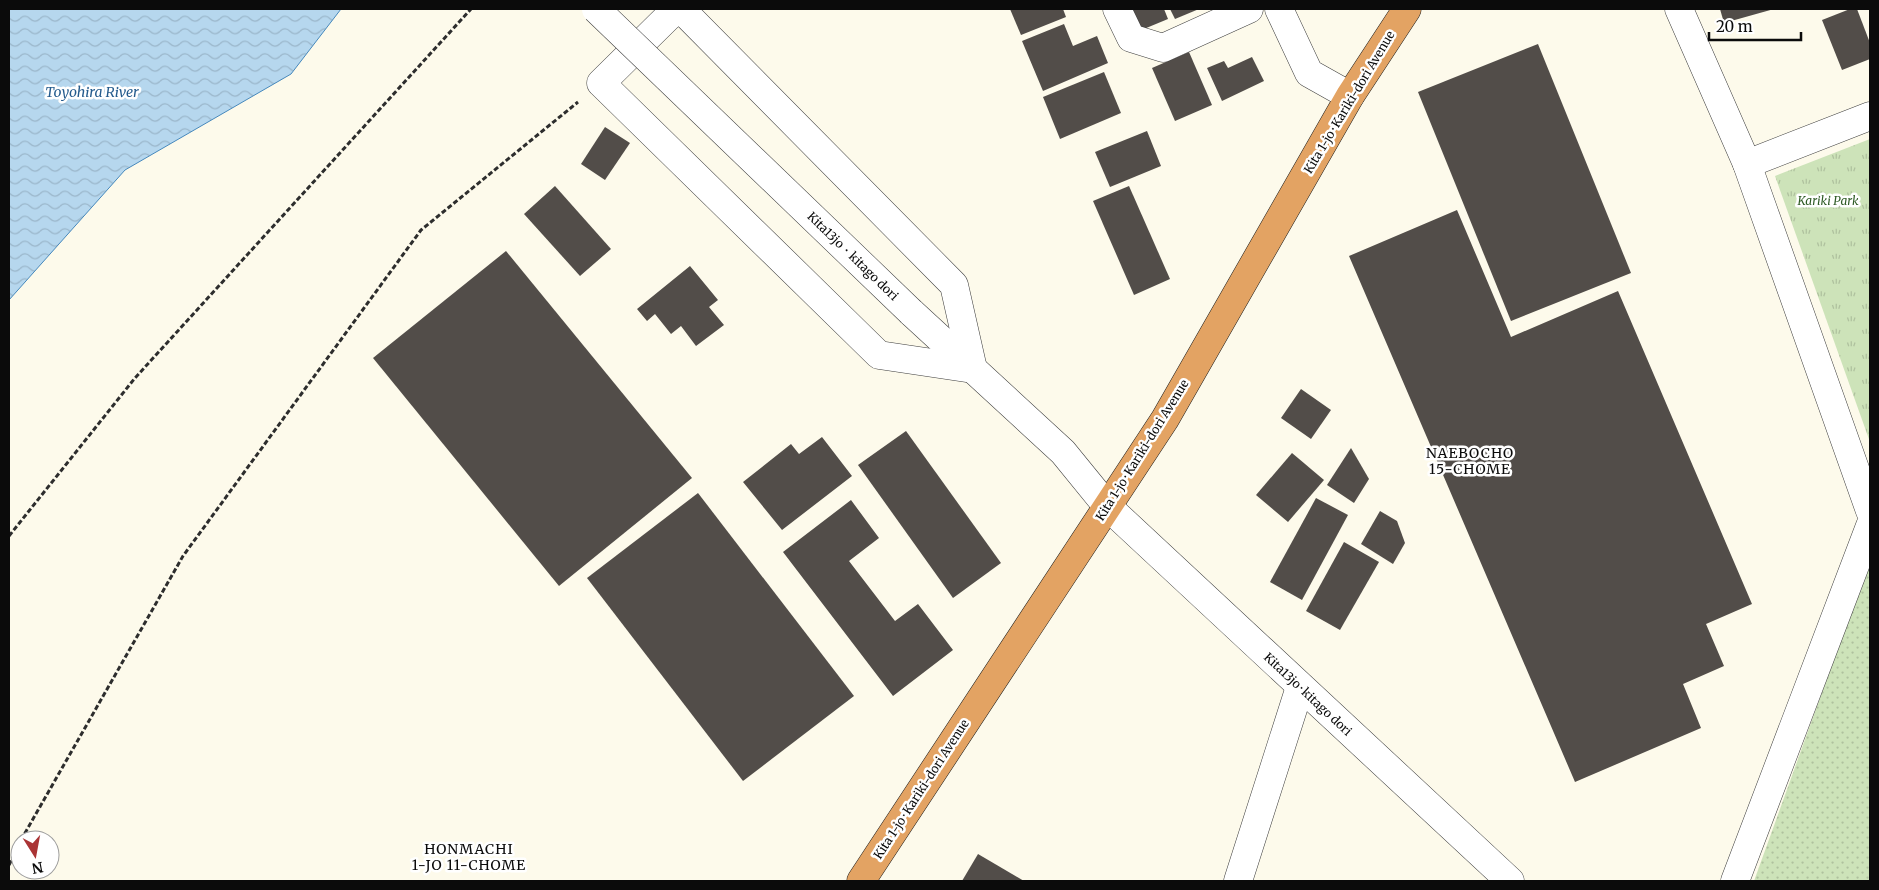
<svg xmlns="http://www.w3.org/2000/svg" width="1879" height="890" viewBox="0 0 1879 890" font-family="Merriweather,serif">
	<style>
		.grass { fill: url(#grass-dots) }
		.park { fill: url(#park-tufts) }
		.water { fill: url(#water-waves); stroke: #4688bc }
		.building { fill: #524d49 }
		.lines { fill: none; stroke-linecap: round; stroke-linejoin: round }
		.minor-casing { stroke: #3e3e3e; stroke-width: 29 }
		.highway-casing { stroke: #1c1c1c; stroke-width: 29 }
		.path { stroke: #2d2d2d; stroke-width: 3; stroke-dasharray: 5 2.5; stroke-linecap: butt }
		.minor { stroke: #fff; stroke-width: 28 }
		.highway { stroke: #e3a363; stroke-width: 28 }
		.minor-bridge-casing { stroke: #3e3e3e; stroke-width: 29; stroke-linecap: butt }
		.minor-bridge { stroke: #fff; stroke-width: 28 }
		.labels { text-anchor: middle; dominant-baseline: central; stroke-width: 5; stroke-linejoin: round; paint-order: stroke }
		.street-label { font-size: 12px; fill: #0b0b0b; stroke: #fff }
		.park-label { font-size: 12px; font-style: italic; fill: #2d5a24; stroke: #fff }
		.water-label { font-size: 14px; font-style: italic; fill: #245b8d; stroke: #fff }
		.neighbourhood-label { font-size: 14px; letter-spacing: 1px; fill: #0b0b0b; stroke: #fff }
	</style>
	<defs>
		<pattern id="grass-dots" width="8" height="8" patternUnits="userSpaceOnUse" patternTransform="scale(1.25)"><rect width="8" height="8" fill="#cde3b9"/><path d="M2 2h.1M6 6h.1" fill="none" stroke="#afc19e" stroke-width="1.8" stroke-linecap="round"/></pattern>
		<pattern id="park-tufts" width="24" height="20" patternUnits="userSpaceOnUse" patternTransform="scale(1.25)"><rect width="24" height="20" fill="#cde3b9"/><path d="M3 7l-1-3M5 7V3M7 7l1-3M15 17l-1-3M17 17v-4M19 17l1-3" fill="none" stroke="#afc19e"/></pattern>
		<pattern id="water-waves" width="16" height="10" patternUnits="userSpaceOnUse" patternTransform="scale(1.25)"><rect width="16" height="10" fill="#b6d7ee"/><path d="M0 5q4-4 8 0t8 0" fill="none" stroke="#9bb7cb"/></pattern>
	</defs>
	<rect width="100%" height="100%" fill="#fdfaeb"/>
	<path class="grass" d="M 1869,562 L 1870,881 L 1754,881 Z"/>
	<path class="park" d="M 1870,139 L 1870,442 L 1775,176 Z"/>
	<path class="water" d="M 9,9 L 341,9 L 291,74 L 125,170 L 9,300 Z"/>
	<g class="building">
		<path d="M 1010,9 L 1063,9 L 1066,17 L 1021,35 Z"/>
		<path d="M 1130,9 L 1164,9 L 1168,19 L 1139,31 Z"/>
		<path d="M 1170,9 L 1199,9 L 1175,19 Z"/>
		<path d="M 1720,9 L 1774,9 L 1724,23 Z"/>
		<path d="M 1850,9 L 1857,9 L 1870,43 L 1870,59 L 1842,70 L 1822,20 Z"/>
		<path d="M 1064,24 L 1073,46 L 1097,36 L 1108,63 L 1043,91 L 1022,41 Z"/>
		<path d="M 1538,44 L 1631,273 L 1511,321 L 1418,92 Z"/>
		<path d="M 1189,52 L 1212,105 L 1175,121 L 1152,68 Z"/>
		<path d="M 1252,57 L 1264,81 L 1222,101 L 1207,68 L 1224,61 L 1228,68 Z"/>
		<path d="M 1104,72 L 1121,113 L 1060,139 L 1043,97 Z"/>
		<path d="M 605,127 L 630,143 L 605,180 L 581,164 Z"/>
		<path d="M 1147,131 L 1161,166 L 1110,187 L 1095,152 Z"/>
		<path d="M 555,186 L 611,249 L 580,276 L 524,214 Z"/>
		<path d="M 1129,186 L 1170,279 L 1134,295 L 1093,201 Z"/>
		<path d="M 1457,210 L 1511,337 L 1618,291 L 1752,604 L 1706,624 L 1724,666 L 1683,684 L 1701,728 L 1575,782 L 1349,256 Z"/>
		<path d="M 506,251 L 692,478 L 559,586 L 373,358 Z"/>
		<path d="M 690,266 L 718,300 L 709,307 L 724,325 L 696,346 L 681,326 L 671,334 L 655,314 L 647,321 L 637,309 Z"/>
		<path d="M 1301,389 L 1331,410 L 1311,439 L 1281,418 Z"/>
		<path d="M 906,431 L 1001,563 L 953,598 L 858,465 Z"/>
		<path d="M 822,437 L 852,476 L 782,530 L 743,482 L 791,444 L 799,454 Z"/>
		<path d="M 1351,448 L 1369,479 L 1354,503 L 1327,485 Z"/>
		<path d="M 1292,453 L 1324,480 L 1288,522 L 1256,495 Z"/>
		<path d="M 698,493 L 854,696 L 743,781 L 587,578 Z"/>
		<path d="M 1316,498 L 1348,515 L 1302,600 L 1270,582 Z"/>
		<path d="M 851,500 L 879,538 L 849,561 L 895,621 L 918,604 L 953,650 L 893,696 L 783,552 Z"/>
		<path d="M 1380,511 L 1397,521 L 1405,543 L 1393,564 L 1361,544 Z"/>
		<path d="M 1344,542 L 1379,562 L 1340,630 L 1306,611 Z"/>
		<path d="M 978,854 L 1024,881 L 962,881 Z"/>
	</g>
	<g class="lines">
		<g class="minor-casing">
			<g id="minor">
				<path d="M 676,9 L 601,83 L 879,355 L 973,369 L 954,285 L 681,9"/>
				<path d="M 1117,9 L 1131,38 L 1163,48 L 1249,9"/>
				<path d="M 1279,9 L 1309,73 L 1350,96"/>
				<path d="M 1679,9 L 1747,164 L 1870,511"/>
				<path d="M 1747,164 L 1870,116"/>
				<path d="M 911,312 L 1063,452 L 1107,506 L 1510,881"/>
				<path d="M 1238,881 L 1300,687"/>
				<path d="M 1735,881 L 1870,526"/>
			</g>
		</g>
		<g class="highway-casing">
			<path id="highway" d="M 861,881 L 1165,419 L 1350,96 L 1407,9"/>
		</g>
		<g class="path">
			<path d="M 9,536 L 135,378 L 471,9"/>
			<path d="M 21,840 L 183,556 L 421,230 L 578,102"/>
			<path d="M 9,865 L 20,842"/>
		</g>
		<use href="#minor" class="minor"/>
		<use href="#highway" class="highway"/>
		<g class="minor-bridge-casing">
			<path id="minor-bridge" d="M 596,9 L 911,312"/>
		</g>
		<use href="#minor-bridge" class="minor-bridge"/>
	</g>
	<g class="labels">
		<g class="street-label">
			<text transform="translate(1349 102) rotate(-59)">Kita 1-jo･Kariki-dori Avenue</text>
			<text transform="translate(853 256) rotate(44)">Kita13jo・kitago dori</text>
			<text transform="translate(1142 450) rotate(-58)">Kita 1-jo･Kariki-dori Avenue</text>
			<text transform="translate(1308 694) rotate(43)">Kita13jo･kitago dori</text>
			<text transform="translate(921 789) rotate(-57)">Kita 1-jo･Kariki-dori Avenue</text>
		</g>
		<g class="park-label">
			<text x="1828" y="200">Kariki Park</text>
		</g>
		<g class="water-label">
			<text x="92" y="92">Toyohira River</text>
		</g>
		<g class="neighbourhood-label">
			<text x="1470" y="453">NAEBOCHO<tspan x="1470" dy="16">15-CHOME</tspan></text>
			<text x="469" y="849">HONMACHI<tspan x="469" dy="16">1-JO 11-CHOME</tspan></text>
		</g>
	</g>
	<rect width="1879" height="890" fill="none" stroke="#0b0b0b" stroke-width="20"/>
	<g transform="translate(35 855) rotate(169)"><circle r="24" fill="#ffffff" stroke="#9d9d9d"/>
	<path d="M0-4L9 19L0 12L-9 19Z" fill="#aa3435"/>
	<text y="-8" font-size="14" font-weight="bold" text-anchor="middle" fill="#0b0b0b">N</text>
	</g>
	<path d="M1709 32v8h92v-8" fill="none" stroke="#0b0b0b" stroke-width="2.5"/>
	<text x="1716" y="32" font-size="15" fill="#0b0b0b" stroke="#ffffff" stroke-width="4" paint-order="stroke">20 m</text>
</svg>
